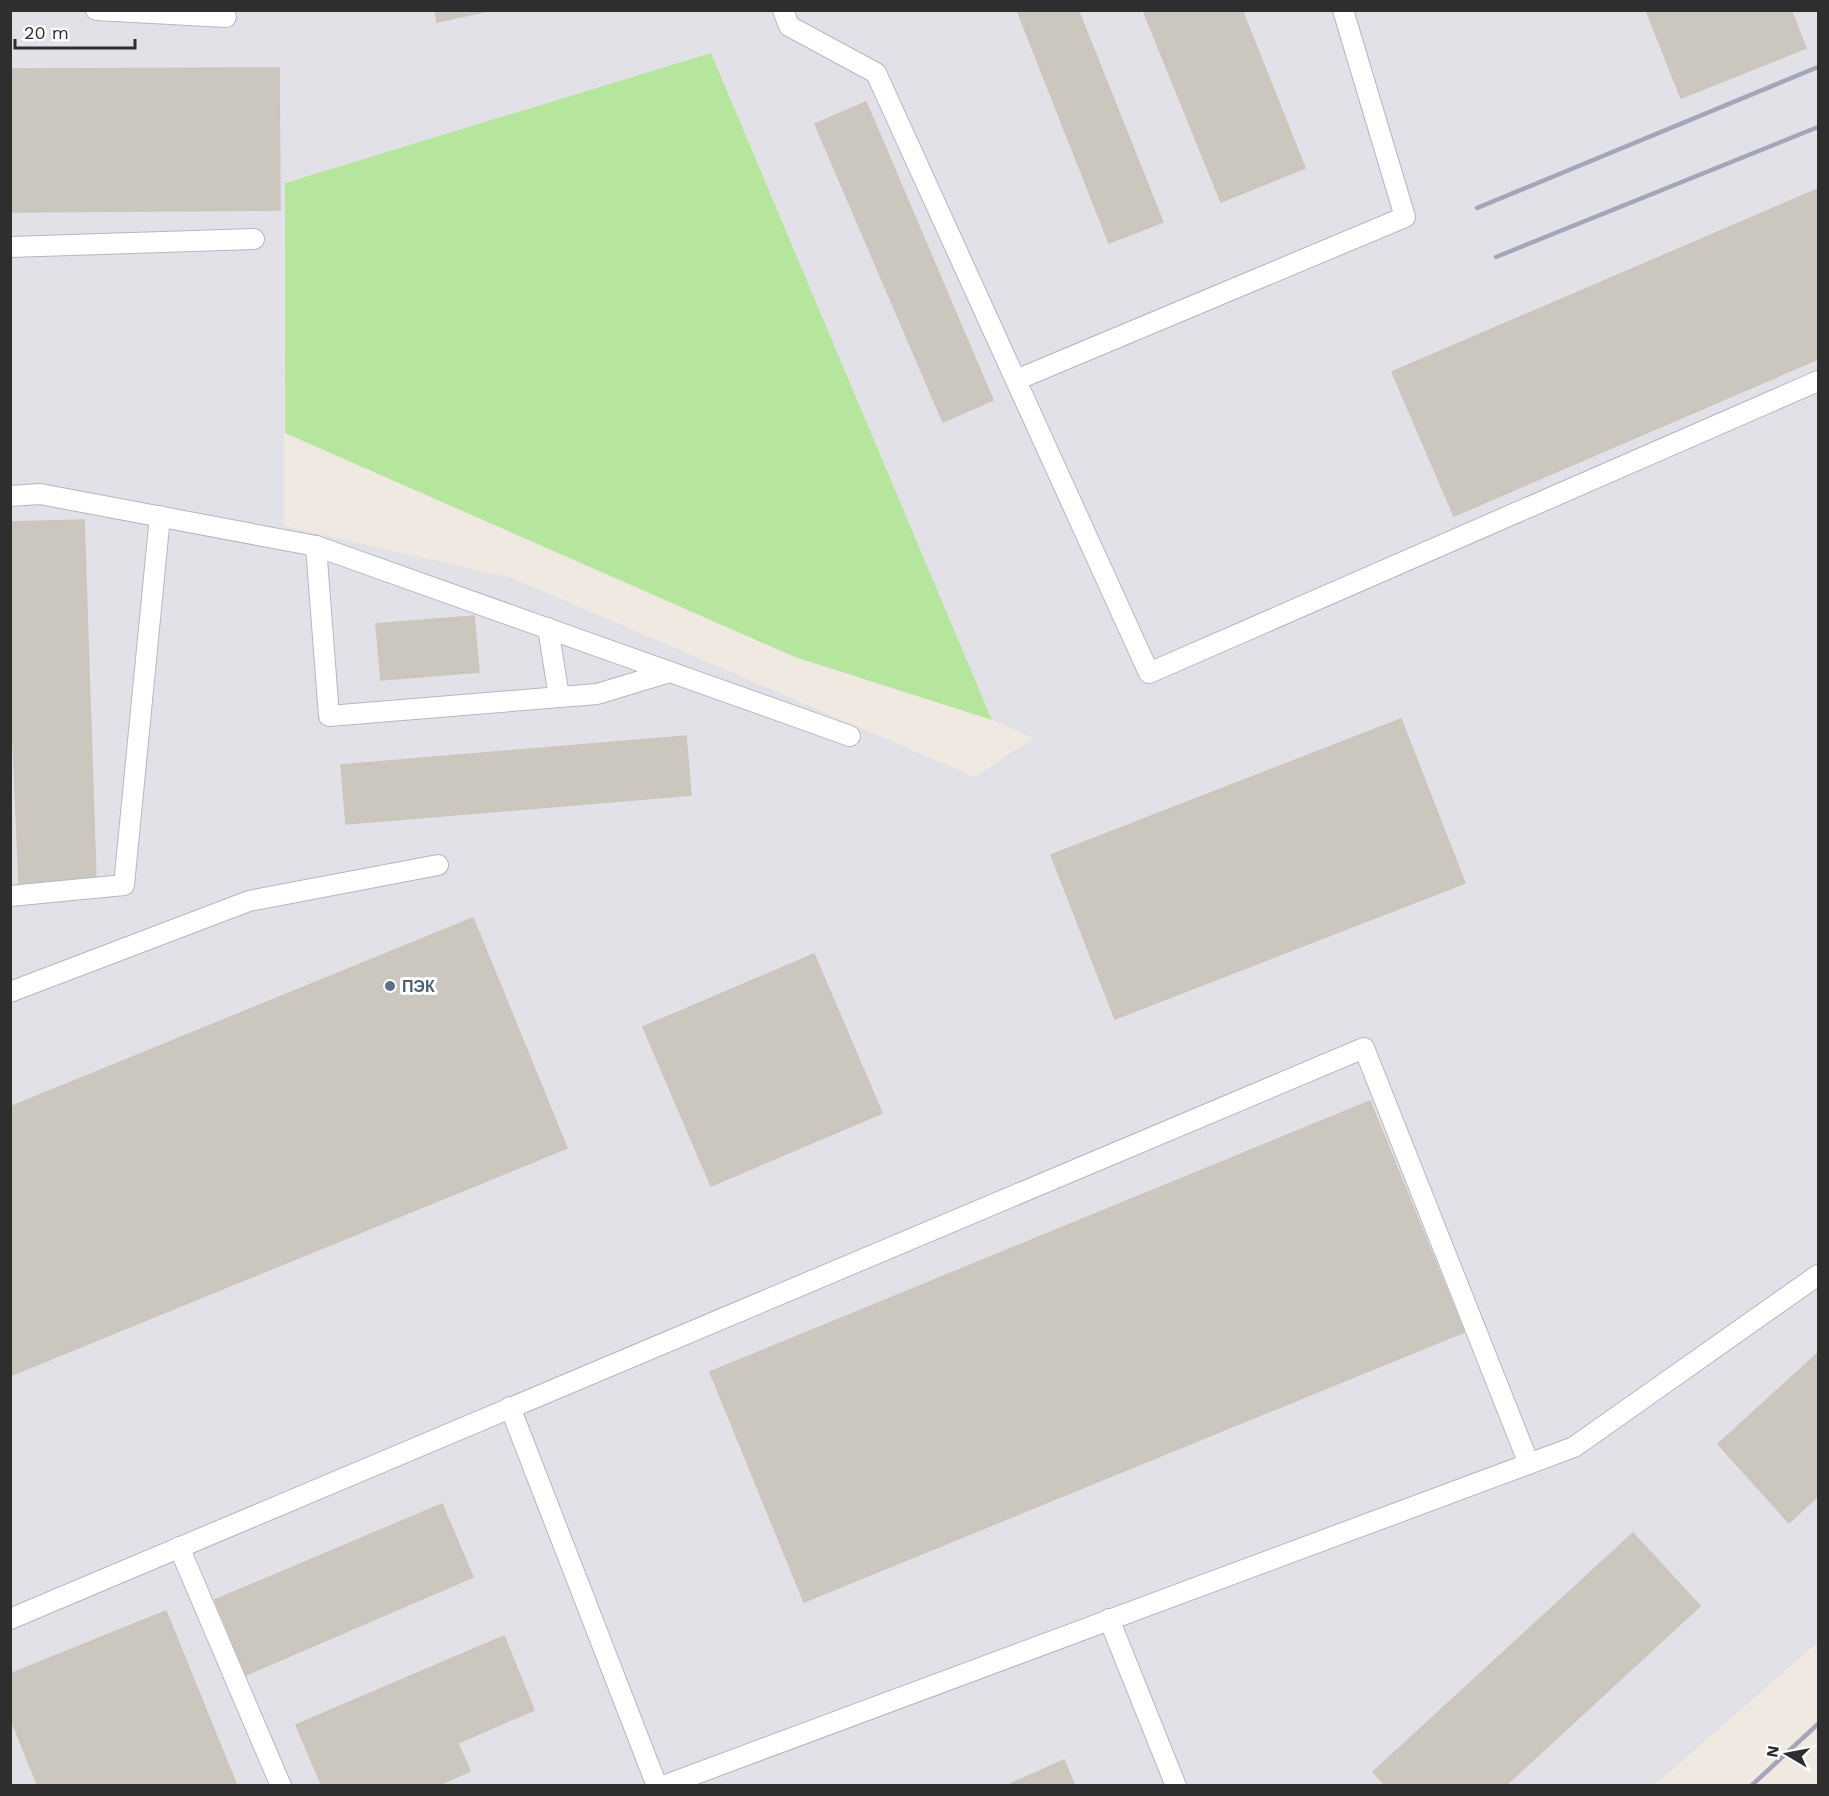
<svg xmlns="http://www.w3.org/2000/svg" width="1829" height="1796" viewBox="0 0 1829 1796" font-family="'Work Sans',sans-serif">
	<style>
		.industrial { fill: #e3e1e8; fill-rule: evenodd }
		.green { fill: #b6e59e }
		.building { fill: #cbc7bf; stroke: #cbc5ba; stroke-width: 1.5 }
		.lines { fill: none; stroke-linecap: round; stroke-linejoin: round }
		.service-casing { stroke: #b4b7c1; stroke-width: 22 }
		.service { stroke: #fff; stroke-width: 20 }
		.rail { stroke: #a3a6b8; stroke-width: 4.5 }
		.service-dot { fill: #5c6f8a; stroke: #fff; stroke-width: 2 }
		.labels { text-anchor: middle; dominant-baseline: central; stroke-width: 6; stroke-linejoin: round; paint-order: stroke }
		.service-label { font-size: 16px; font-weight: bold; fill: #4e5e75; stroke: #fff; text-anchor: start }
	</style>
	<rect width="100%" height="100%" fill="#efe9e1"/>
	<path class="industrial" d="M 11,11 L 1818,11 L 1818,1642 L 1655,1785 L 11,1786 ZM 711,53 L 992,720 L 1033,738 L 975,777 L 512,578 L 284,526 L 285,183 Z"/>
	<path class="green" d="M 711,53 L 992,720 L 795,657 L 285,433 L 285,183 Z"/>
	<g class="building">
		<path d="M 435,10 L 492,10 L 437,22 Z"/>
		<path d="M 1017,10 L 1078,10 L 1163,222 L 1109,243 Z"/>
		<path d="M 1143,10 L 1242,10 L 1305,168 L 1221,202 Z"/>
		<path d="M 1646,10 L 1791,10 L 1806,48 L 1681,98 Z"/>
		<path d="M 279,68 L 280,210 L 10,212 L 10,69 Z"/>
		<path d="M 866,102 L 993,400 L 943,422 L 815,124 Z"/>
		<path d="M 1818,189 L 1818,359 L 1454,516 L 1392,372 Z"/>
		<path d="M 84,520 L 96,881 L 19,883 L 10,670 L 10,591 L 13,591 L 11,522 Z"/>
		<path d="M 474,616 L 479,672 L 381,680 L 376,624 Z"/>
		<path d="M 1401,719 L 1465,883 L 1115,1019 L 1051,855 Z"/>
		<path d="M 686,736 L 691,795 L 346,824 L 341,765 Z"/>
		<path d="M 473,918 L 567,1148 L 10,1376 L 10,1107 Z"/>
		<path d="M 814,954 L 882,1113 L 711,1186 L 643,1027 Z"/>
		<path d="M 1370,1101 L 1464,1332 L 804,1602 L 710,1372 Z"/>
		<path d="M 1818,1353 L 1818,1496 L 1789,1523 L 1718,1444 Z"/>
		<path d="M 442,1504 L 473,1577 L 246,1675 L 215,1600 Z"/>
		<path d="M 1633,1533 L 1700,1606 L 1505,1786 L 1386,1786 L 1373,1772 Z"/>
		<path d="M 166,1611 L 237,1786 L 38,1786 L 10,1717 L 10,1674 Z"/>
		<path d="M 504,1636 L 534,1710 L 458,1743 L 470,1771 L 437,1786 L 322,1786 L 296,1725 Z"/>
		<path d="M 1064,1760 L 1075,1786 L 1006,1786 Z"/>
	</g>
	<g class="lines">
		<g class="service-casing">
			<g id="service">
				<path d="M 96,10 L 226,17"/>
				<path d="M 783,10 L 789,26 L 876,73 L 1149,673 L 1818,381"/>
				<path d="M 10,247 L 254,239"/>
				<path d="M 1016,380 L 1405,217 L 1343,10"/>
				<path d="M 10,496 L 40,494 L 316,546 L 850,736"/>
				<path d="M 316,546 L 329,716 L 597,694 L 670,672"/>
				<path d="M 548,628 L 559,697"/>
				<path d="M 10,896 L 124,885 L 160,516"/>
				<path d="M 10,992 L 249,901 L 438,865"/>
				<path d="M 510,1407 L 657,1786"/>
				<path d="M 179,1547 L 281,1786"/>
				<path d="M 10,1619 L 1364,1048 L 1529,1464"/>
				<path d="M 1109,1619 L 1176,1786"/>
				<path d="M 663,1786 L 1574,1447 L 1818,1275"/>
			</g>
		</g>
		<use href="#service" class="service"/>
		<g class="rail">
			<path d="M 1477,208 L 1818,67"/>
			<path d="M 1496,257 L 1818,127"/>
			<path d="M 1751,1786 L 1818,1724"/>
		</g>
	</g>
	<circle class="service-dot" cx="390" cy="986" r="6"/>
	<g class="labels">
		<g class="service-label">
			<text x="402" y="986">ПЭК</text>
		</g>
	</g>
	<rect width="1829" height="1796" fill="none" stroke="#2e2e2e" stroke-width="24"/>
	<g transform="translate(1787 1754) rotate(280)" stroke="#ffffff" stroke-width="4.5" paint-order="stroke">
	<path d="M0-4.5L10 22L0 15L-10 22Z" fill="#2e2e2e"/>
	<text y="-9" font-size="16" font-weight="bold" text-anchor="middle" fill="#2e2e2e">N</text>
	</g>
	<path d="M15 39v9h120v-9" fill="none" stroke="#2e2e2e" stroke-width="3"/>
	<text x="24" y="39" font-size="18" fill="#2e2e2e" stroke="#ffffff" stroke-width="4.5" paint-order="stroke">20 m</text>
</svg>
